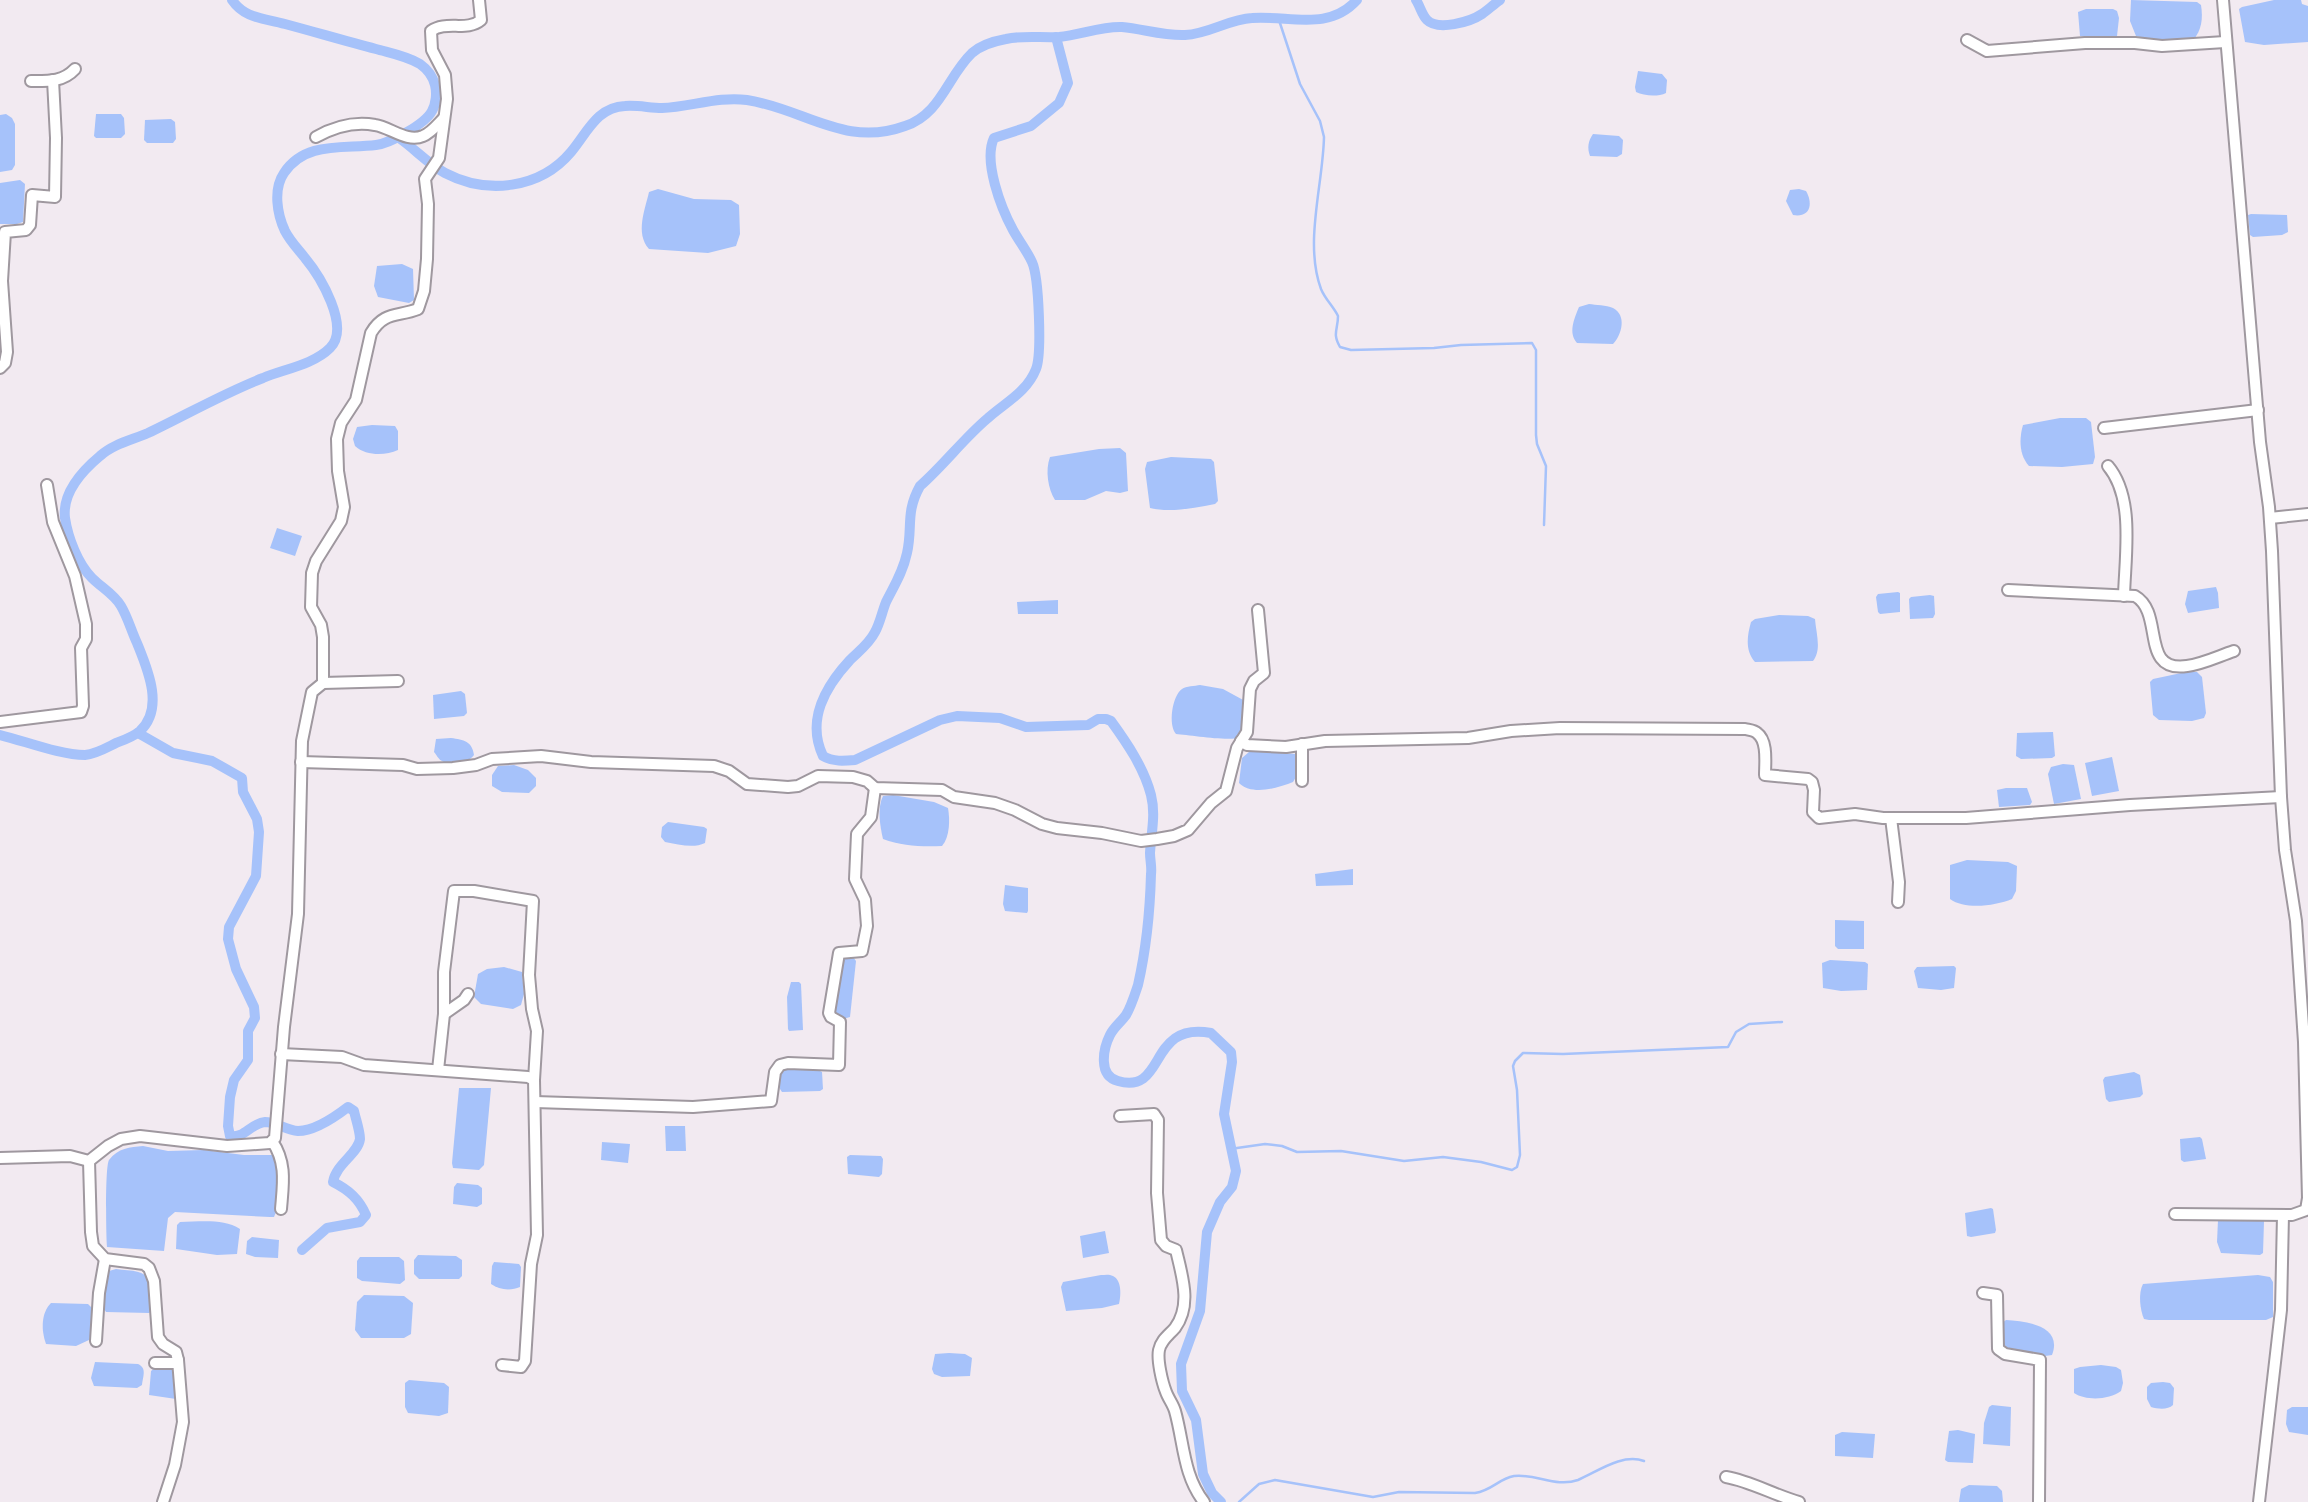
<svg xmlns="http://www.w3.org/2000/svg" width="2308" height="1502" viewBox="0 0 2308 1502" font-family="Poppins,sans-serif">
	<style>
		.water { fill: #a6c2fa }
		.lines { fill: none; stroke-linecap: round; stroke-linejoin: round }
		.stream { stroke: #a6c2fa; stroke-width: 2.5 }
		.canal { stroke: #a6c2fa; stroke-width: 10 }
		.minor-casing { stroke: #9f989f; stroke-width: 14 }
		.minor { stroke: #fff; stroke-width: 10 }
	</style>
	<rect width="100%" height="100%" fill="#f2eaf1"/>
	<g class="water">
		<path d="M 2131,0 L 2197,2 L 2201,5 C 2203,18 2202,30 2193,40 L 2160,43 L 2136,36 L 2130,21 Z"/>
		<path d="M 2274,0 L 2301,0 L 2302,4 L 2308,6 L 2308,42 L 2264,45 L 2245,42 L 2239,9 L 2242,7 Z"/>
		<path d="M 2113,9 L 2117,11 L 2119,18 L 2117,36 L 2113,38 L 2080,36 L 2078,12 L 2086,9 Z"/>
		<path d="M 1638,71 L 1662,74 L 1667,80 L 1666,93 C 1658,97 1644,96 1636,92 L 1635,87 Z"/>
		<path d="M 6,114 L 12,118 L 15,124 L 15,165 L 12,170 L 0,172 L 0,115 Z"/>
		<path d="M 96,114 L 121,114 L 124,118 L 125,134 L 121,138 L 96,138 L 94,136 Z"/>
		<path d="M 171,119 L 175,122 L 176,139 L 173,143 L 147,143 L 144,140 L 145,120 Z"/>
		<path d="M 1593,134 L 1619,136 L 1623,140 L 1622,154 L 1617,157 L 1590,156 C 1587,148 1588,141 1593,134 Z"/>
		<path d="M 20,180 L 25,184 L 23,222 L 17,224 L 0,224 L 0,183 Z"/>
		<path d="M 658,189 L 694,199 L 731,200 L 739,205 L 740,234 L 736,246 L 708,253 L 649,249 C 635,233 645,210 649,192 Z"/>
		<path d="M 1799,189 L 1806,191 C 1813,203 1811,218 1793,215 L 1786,201 L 1790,190 Z"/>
		<path d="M 2251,214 L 2287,215 L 2288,232 L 2282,235 L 2253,237 L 2250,235 L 2248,215 Z"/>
		<path d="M 402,264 L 413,269 L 414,300 L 409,303 L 378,297 L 374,286 L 377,266 Z"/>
		<path d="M 1589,304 C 1596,305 1606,305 1613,308 C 1627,315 1622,335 1613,344 L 1577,343 C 1568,333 1574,319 1579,307 Z"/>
		<path d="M 2060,418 L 2086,418 L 2091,422 L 2095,457 L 2093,464 L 2062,467 L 2029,466 C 2019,455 2019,439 2023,425 Z"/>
		<path d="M 372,425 L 395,426 L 398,431 L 398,450 C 385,456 366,456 355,446 L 353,439 L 357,427 Z"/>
		<path d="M 1120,448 L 1126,453 L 1128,491 L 1120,493 L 1106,491 L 1085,500 L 1055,500 C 1048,489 1045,470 1050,457 L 1099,449 Z"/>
		<path d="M 1171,457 L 1211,459 L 1214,462 L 1218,501 L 1215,504 C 1194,508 1170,513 1150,508 L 1145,469 L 1147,462 Z"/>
		<path d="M 277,528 L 302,536 L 295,556 L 270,548 Z"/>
		<path d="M 2216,587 L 2218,593 L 2219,608 L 2188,613 L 2185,604 L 2188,591 Z"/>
		<path d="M 1898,592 L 1900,593 L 1900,612 L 1880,614 L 1878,612 L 1876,597 L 1878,594 Z"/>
		<path d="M 1930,595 L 1934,596 L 1935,614 L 1933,618 L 1910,619 L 1909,599 L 1911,597 Z"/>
		<path d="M 1058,600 L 1058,614 L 1018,614 L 1017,602 Z"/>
		<path d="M 1779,615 L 1808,616 L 1815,619 C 1816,633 1822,650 1813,661 L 1755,662 C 1745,651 1747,636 1751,622 L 1755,619 Z"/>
		<path d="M 2186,672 L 2197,672 L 2202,677 L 2206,713 L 2204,718 L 2192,721 L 2159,720 L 2153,715 L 2150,682 L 2153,679 Z"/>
		<path d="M 1200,685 L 1223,689 L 1245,701 L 1245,718 L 1241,737 C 1231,742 1190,735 1176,734 C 1168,725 1172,696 1182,689 C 1186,686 1195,686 1200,685 Z"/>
		<path d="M 461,691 L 465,694 L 467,713 L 464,716 L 434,719 L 433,695 Z"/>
		<path d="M 2053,732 L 2055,756 L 2052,758 L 2021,759 L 2016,756 L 2017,733 Z"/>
		<path d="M 451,738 C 464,740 472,741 474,755 C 468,763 451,767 442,761 C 438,759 437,755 434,752 L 436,739 Z"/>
		<path d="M 1256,751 L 1296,754 L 1296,777 L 1293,782 C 1278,788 1252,796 1239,783 L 1242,758 L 1249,752 Z"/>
		<path d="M 2112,757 L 2119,791 L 2092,796 L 2085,763 Z"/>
		<path d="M 2063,764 L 2074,765 L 2081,799 L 2054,804 L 2048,774 L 2051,767 Z"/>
		<path d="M 514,765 L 528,770 L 536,778 L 536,786 L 529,793 L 502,792 L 492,786 L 492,775 L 498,766 Z"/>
		<path d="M 2006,788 L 2027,788 L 2032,802 L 2030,805 L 1999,807 L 1997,790 Z"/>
		<path d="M 893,795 L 934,802 L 948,808 C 950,819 950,837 942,846 C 922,847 902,846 883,839 C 880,826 877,808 883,796 Z"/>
		<path d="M 668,822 L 704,827 L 707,829 L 705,843 C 693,849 678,844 665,842 L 661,837 L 662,827 Z"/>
		<path d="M 1967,860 L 2008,862 L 2017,866 L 2016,891 L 2012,899 C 1995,906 1965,910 1950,899 L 1950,865 Z"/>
		<path d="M 1353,869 L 1353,885 L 1316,886 L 1315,874 Z"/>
		<path d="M 1005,885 L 1028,888 L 1028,911 L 1027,913 L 1005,911 L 1003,904 Z"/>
		<path d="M 1835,920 L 1864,921 L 1864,949 L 1838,949 L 1835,946 Z"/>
		<path d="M 847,956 L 853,957 L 856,961 L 850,1017 L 843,1019 L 836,1015 L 834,1010 L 843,957 Z"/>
		<path d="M 1830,960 L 1865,962 L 1868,964 L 1867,990 L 1841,991 L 1823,988 L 1822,963 Z"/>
		<path d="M 1954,966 L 1956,968 L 1954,988 L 1941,990 L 1918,988 L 1914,971 L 1917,967 Z"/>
		<path d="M 504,967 L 522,972 L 524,994 L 521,1005 L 513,1009 L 481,1004 L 474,997 L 478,974 L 487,969 Z"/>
		<path d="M 791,982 L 799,982 L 801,984 L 803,1030 L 789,1031 L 788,1029 L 787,997 Z"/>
		<path d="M 784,1070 L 818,1070 L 822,1072 L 823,1089 L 820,1091 L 782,1092 L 780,1089 L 780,1074 Z"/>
		<path d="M 2134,1072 L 2140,1075 L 2143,1094 L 2140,1097 L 2109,1102 L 2106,1099 L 2103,1080 L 2105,1077 Z"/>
		<path d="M 459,1088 L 491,1088 L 484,1165 L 479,1170 L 453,1168 L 452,1163 Z"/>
		<path d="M 665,1126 L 685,1126 L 686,1151 L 666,1151 Z"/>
		<path d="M 2200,1137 L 2202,1139 L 2206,1159 L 2184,1162 L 2181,1160 L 2180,1139 Z"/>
		<path d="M 602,1142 L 630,1144 L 628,1163 L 601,1160 Z"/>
		<path d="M 143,1146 L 168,1151 L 204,1150 L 244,1155 L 273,1155 L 278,1159 L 276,1212 L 274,1217 L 270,1217 L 175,1212 L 168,1218 L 164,1251 L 107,1247 C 106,1237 105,1166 109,1160 C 118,1148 130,1147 143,1146 Z"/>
		<path d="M 850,1155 L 881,1156 L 883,1159 L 882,1174 L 879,1177 L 848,1174 L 847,1157 Z"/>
		<path d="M 457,1183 L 478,1185 L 482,1188 L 482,1204 L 477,1207 L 453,1204 L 454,1187 Z"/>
		<path d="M 1991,1208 L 1993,1209 L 1996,1230 L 1995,1233 L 1971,1237 L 1967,1236 L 1965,1213 Z"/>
		<path d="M 2262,1219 L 2264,1221 L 2263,1253 L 2260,1255 L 2221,1253 L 2217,1242 L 2218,1220 Z"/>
		<path d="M 180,1222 C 199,1222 223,1218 240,1229 L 237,1254 L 217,1255 L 176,1249 L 177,1225 Z"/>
		<path d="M 1105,1231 L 1109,1253 L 1083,1258 L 1080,1236 Z"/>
		<path d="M 252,1237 L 279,1240 L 278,1258 L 255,1257 L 246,1254 L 247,1241 Z"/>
		<path d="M 418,1255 L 456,1256 L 462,1260 L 462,1276 L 459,1279 L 419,1279 L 414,1274 L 414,1260 Z"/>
		<path d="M 360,1257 L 399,1257 L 404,1261 L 405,1280 L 400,1284 L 362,1281 L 357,1278 L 357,1261 Z"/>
		<path d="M 494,1262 L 519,1264 L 521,1267 L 520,1287 C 511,1291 499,1290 491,1284 L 492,1266 Z"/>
		<path d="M 116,1269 C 128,1271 141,1269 149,1279 L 151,1311 L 149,1313 L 106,1312 L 102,1305 L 106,1277 L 109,1271 Z"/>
		<path d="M 1101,1275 C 1105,1275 1109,1274 1113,1276 C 1122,1280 1121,1296 1119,1304 L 1102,1308 L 1066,1311 L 1061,1287 L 1063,1282 Z"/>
		<path d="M 2258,1275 L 2270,1277 L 2273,1282 L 2273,1317 L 2266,1320 L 2149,1320 L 2144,1319 C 2140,1310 2138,1293 2143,1284 Z"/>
		<path d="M 364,1295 L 404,1296 L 413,1303 L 411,1334 L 404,1338 L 361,1338 L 355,1330 L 357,1302 Z"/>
		<path d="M 51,1303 L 88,1304 L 92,1308 L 92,1329 L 89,1340 L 76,1346 L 46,1344 C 41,1330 41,1313 51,1303 Z"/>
		<path d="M 2006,1320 C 2027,1321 2063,1326 2052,1355 L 2045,1356 L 2010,1350 L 2001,1342 L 2002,1323 Z"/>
		<path d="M 949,1353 L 965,1354 L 972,1358 L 970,1376 L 942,1377 L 934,1374 L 932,1369 L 935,1354 Z"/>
		<path d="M 95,1362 L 138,1364 C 147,1368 143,1376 142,1385 L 137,1388 L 94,1386 L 91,1378 Z"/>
		<path d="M 2101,1365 L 2116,1367 L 2121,1370 L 2123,1383 L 2121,1391 C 2109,1400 2086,1401 2074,1393 L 2074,1369 L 2080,1367 Z"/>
		<path d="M 156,1367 L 176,1368 L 176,1399 L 149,1395 L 151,1371 Z"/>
		<path d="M 409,1380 L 444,1383 L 449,1387 L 448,1413 L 439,1416 L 408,1413 L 405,1407 L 405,1383 Z"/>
		<path d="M 2163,1382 L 2170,1383 L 2174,1388 L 2173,1405 C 2168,1410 2158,1409 2151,1407 L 2147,1399 L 2147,1387 L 2151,1383 Z"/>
		<path d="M 1992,1405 L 2011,1407 L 2010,1446 L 1983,1444 L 1984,1423 L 1989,1407 Z"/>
		<path d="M 2308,1407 L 2308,1435 L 2289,1432 L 2286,1424 L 2287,1410 L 2292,1407 Z"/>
		<path d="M 1958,1430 L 1975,1434 L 1973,1463 L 1948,1462 L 1945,1460 L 1949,1431 Z"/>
		<path d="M 1842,1432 L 1875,1434 L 1873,1458 L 1835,1456 L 1835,1435 Z"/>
		<path d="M 1969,1485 L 1997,1486 L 2002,1491 L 2003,1502 L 1959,1502 L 1961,1489 Z"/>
	</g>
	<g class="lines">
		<g class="stream">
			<path d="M 1278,17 L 1300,84 L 1320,121 L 1324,137 C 1323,185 1304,243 1321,289 C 1325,299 1333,306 1338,316 C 1338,330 1332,333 1340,347 L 1351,350 L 1434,348 L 1461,345 L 1532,343 L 1536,350 L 1536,435 L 1537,444 L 1546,466 L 1544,525"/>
			<path d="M 1230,1149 L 1265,1144 L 1282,1146 L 1297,1152 L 1341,1151 L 1404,1161 L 1443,1157 L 1481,1162 L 1512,1170 L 1517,1167 L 1520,1155 L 1517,1090 L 1513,1066 L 1515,1061 L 1523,1053 L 1563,1054 L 1728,1047 L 1736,1032 L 1749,1024 L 1782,1022"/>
			<path d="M 1239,1502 L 1259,1484 L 1275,1480 L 1373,1497 L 1399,1492 L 1475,1493 C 1493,1490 1498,1479 1514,1476 C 1535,1473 1556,1488 1578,1480 C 1597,1472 1622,1453 1644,1461"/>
		</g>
		<g class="canal">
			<path d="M 1416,0 C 1420,6 1422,15 1427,20 C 1438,31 1470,22 1482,14 C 1488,10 1494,4 1500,0"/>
			<path d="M 1056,37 L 1068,83 L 1059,103 L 1031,126 L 994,138 C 983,161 1001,208 1013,230 C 1019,241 1027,251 1032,262 C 1039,277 1042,354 1036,369 C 1027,392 1006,402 988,418 C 964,438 944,465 920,486 C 905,513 913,527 907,553 C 903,572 894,586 886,602 C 882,612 880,623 875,632 C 869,644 859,651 850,660 C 825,687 806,720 823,756 C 833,762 844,761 855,760 L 940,720 L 957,716 L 1000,718 L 1026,727 L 1088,725 L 1098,719 L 1106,719 L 1111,721 C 1127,743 1144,768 1151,795 C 1156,815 1151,834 1150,853 C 1150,860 1152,867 1151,874 C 1150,911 1146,950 1138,985 C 1135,994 1131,1007 1126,1015 C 1121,1022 1114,1027 1110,1035 C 1103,1049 1098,1076 1118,1081 C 1167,1095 1147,1021 1211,1033 L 1231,1052 L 1232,1062 L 1224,1114 L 1236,1171 L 1232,1187 L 1220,1202 L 1207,1232 L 1200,1311 L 1181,1364 L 1182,1391 L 1196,1420 L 1203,1474 L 1212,1493 L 1221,1502"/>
			<path d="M 399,138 C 415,149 428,164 445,173 C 487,195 540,189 571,152 C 587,133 597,107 625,106 C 638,105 650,108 662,108 C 690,107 719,96 747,100 C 805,109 845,148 905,126 C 941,114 947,77 972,53 C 981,45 995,41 1006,39 C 1024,35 1041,38 1059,37 C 1080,35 1102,26 1122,27 C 1143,29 1164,36 1185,35 C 1209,34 1229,19 1252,18 C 1289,15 1328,32 1357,0"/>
			<path d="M 138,733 L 173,753 L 212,761 L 242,778 L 243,792 L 257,819 L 259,832 L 256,876 L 229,927 L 228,939 L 236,969 L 254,1007 L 255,1018 L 248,1031 L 248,1060 L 234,1080 L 230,1097 L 228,1126 L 230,1136 C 244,1139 251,1123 265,1122 C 276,1122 286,1130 298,1131 C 315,1131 335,1117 348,1107 L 354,1111 C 356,1120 360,1131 360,1139 C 358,1154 336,1164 333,1182 C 349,1190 359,1199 366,1215 L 360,1222 L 327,1228 L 302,1250"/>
			<path d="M 0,735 C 25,741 60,755 85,755 C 96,754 106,748 116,743 C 124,740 133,737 140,731 C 165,708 147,668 137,643 C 131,630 128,618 121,606 C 114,594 102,588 92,578 C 78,564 68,538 65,518 C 62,493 82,471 100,456 C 113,444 132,440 148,433 C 186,415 224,393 263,378 C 284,369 313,365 330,348 C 351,327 320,276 305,258 C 298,249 290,241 285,231 C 277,214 273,189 284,173 C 305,141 343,149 376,145 C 391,143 425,124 432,111 C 436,104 437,93 435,85 C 433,77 427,69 420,64 C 407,56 390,53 376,49 C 345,41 315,32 285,24 C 264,18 245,19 232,0"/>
		</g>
		<g class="minor-casing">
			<g id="minor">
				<path d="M 1967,40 L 1987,51 L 2085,43 L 2135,43 L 2162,46 L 2225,42"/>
				<path d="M 31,81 C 48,81 63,82 75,69"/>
				<path d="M 316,137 C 334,127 354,121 375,125 C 390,127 407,143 423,136 C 431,133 438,124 444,118"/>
				<path d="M 0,368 L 5,363 L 7,352 L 2,281 L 5,232 L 26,230 L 30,225 L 32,195 L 55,197 L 56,138 L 53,80"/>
				<path d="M 2104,428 L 2258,410"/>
				<path d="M 2108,466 C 2135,498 2125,556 2124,596"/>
				<path d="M 2270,518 L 2308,514"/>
				<path d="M 2008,590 L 2135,596 C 2165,613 2139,673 2187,666 C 2203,664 2219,656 2234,651"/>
				<path d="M 398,681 L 323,683 L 323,637 L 321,625 L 311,607 L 312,573 L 316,561 L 341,521 L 344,507 L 338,471 L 337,439 L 341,423 L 356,400 L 371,333 C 384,311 398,317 418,309 L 424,291 L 427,259 L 428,204 L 425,179 L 439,158 L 447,99 L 445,75 L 432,50 L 431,31 C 446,20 467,32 481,20 L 479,0"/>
				<path d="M 0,722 L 81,712 L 83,706 L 81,648 L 86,639 L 86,624 L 75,576 L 53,522 L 47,485"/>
				<path d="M 1241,741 L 1247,745 L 1286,747 L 1325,741 L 1468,738 L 1511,731 L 1560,728 L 1745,729 C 1749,730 1754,730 1757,733 C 1768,741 1765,763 1765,775 L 1808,779 L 1812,782 L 1814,790 L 1813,812 L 1819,818 L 1855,814 L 1883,818 L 1966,818 L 2130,805 L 2281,797"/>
				<path d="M 301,762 L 403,765 L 417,769 L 453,768 L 476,765 L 492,759 L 541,756 L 591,762 L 714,766 L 729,771 L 747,784 L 788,787 L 798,786 L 818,776 L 853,777 L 867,781 L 875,788 L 942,790 L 954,797 L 995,803 L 1015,810 L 1042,824 L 1057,828 L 1102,833 L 1141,841 L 1157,839 L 1174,836 L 1188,830 L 1211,803 L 1226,791 L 1237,748 L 1247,732 L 1250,689 L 1254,681 L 1264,673 L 1258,610"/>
				<path d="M 1302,781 L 1302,744"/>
				<path d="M 1891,818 L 1899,882 L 1898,902"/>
				<path d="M 444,1014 L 464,1000 L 468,994"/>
				<path d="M 281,1054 L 342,1057 L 364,1065 L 528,1077 L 534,1080 L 537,1235 L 531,1264 L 525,1361 L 521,1367 L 502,1365"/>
				<path d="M 438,1070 L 444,1014 L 444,972 L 454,891 L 474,891 L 533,901 L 529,975 L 532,1009 L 537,1031 L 534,1080"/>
				<path d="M 535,1102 L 693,1107 L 771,1101 L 775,1072 L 780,1065 L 788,1063 L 839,1065 L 840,1022 L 831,1017 L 829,1013 L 839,953 L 862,951 L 867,926 L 865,900 L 855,879 L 857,834 L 871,817 L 875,788"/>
				<path d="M 1120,1116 L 1154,1114 L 1158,1120 L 1157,1193 L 1161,1240 L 1166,1246 L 1176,1250 C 1182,1276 1192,1305 1175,1328 C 1169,1335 1161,1340 1159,1350 C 1157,1360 1162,1382 1166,1392 C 1168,1398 1173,1404 1175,1411 C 1184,1443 1183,1475 1204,1502"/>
				<path d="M 272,1141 C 287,1163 283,1184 281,1209"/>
				<path d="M 0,1158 L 70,1156 L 89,1161 L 108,1146 L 121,1139 L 140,1136 L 227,1146 L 270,1143 L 275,1138 L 284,1027 L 298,914 L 302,741 L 312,692 L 323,683"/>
				<path d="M 89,1161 L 91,1232 L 93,1246 L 105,1259 L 144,1264 L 149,1268 L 154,1281 L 158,1337 L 163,1344 L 176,1352 L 178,1360 L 175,1363 L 155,1363"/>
				<path d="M 2175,1214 L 2292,1215 L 2306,1210 L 2308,1198 L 2304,1042 L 2296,921 L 2285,850 L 2281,797 L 2272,551 L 2269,507 L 2260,442 L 2223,0"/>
				<path d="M 1983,1293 L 1997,1295 L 1998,1349 L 2005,1354 L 2040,1360 L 2039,1502"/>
				<path d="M 96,1341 L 99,1293 L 105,1259"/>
				<path d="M 1726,1477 C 1750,1481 1774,1495 1799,1502"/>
				<path d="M 163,1502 L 175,1465 L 183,1422 L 178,1360"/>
				<path d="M 2259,1502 L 2281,1310 L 2283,1215"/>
			</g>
		</g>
		<use href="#minor" class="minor"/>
	</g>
</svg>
